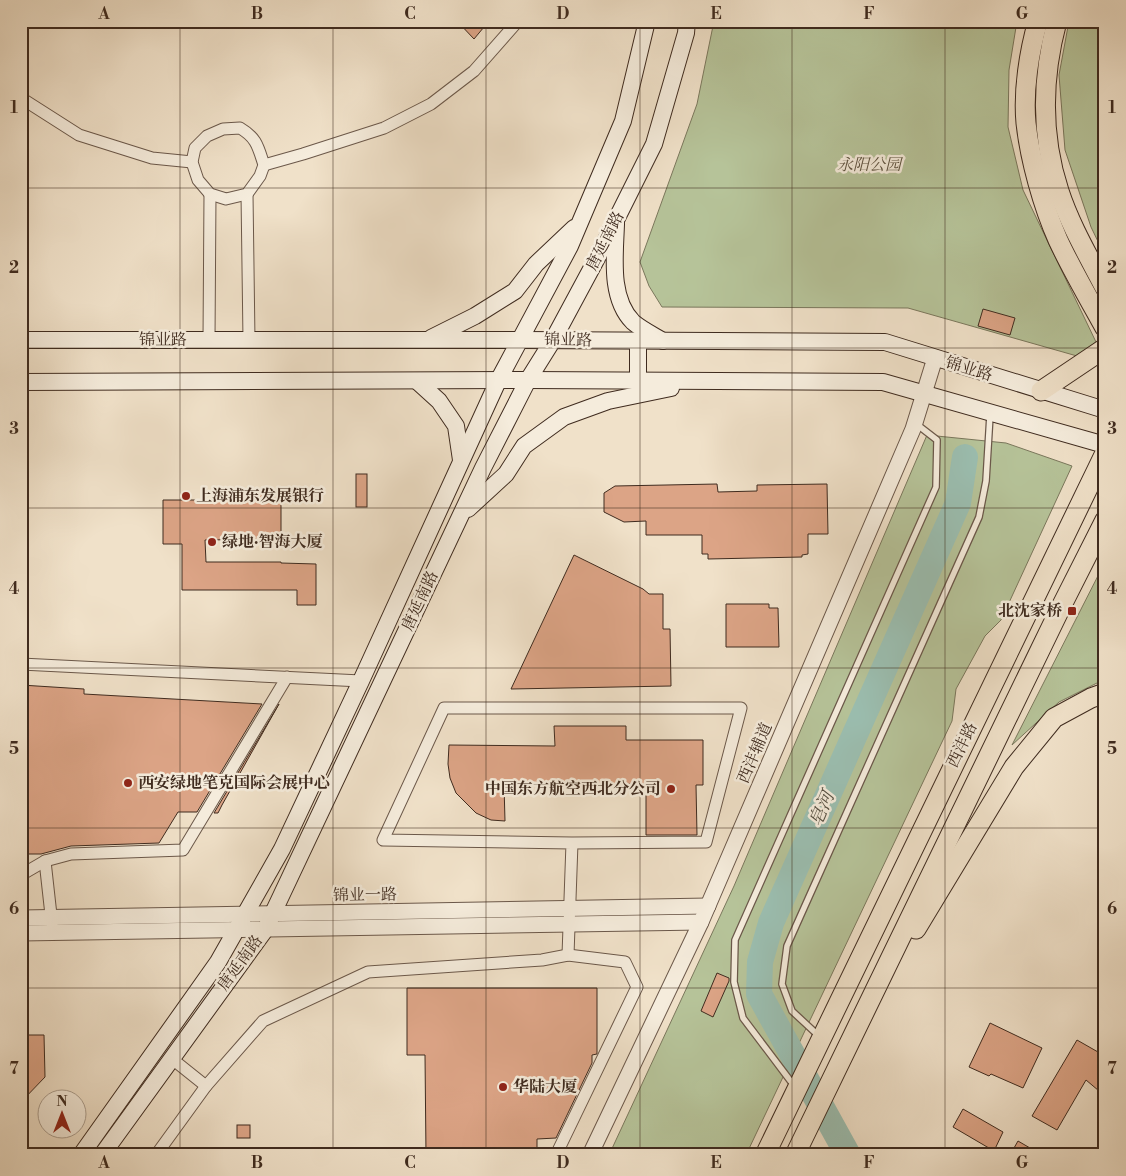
<svg xmlns="http://www.w3.org/2000/svg" width="1126" height="1176" viewBox="0 0 1126 1176" font-family="'Libre Bodoni','Noto Serif SC',serif">
	<style>
		.green { fill: #b6c399; stroke: #7a775c }
		.lines { fill: none; stroke-linecap: round; stroke-linejoin: round }
		.river { stroke: #9bbeb0; stroke-width: 26 }
		.building { fill: #dca486; stroke: #3f2b1f }
		.service-casing { stroke: #6b584a; stroke-width: 8 }
		.minor-casing { stroke: #6b584a; stroke-width: 13 }
		.tertiary-casing { stroke: #6b584a; stroke-width: 17 }
		.secondary-casing { stroke: #3f2b1f; stroke-width: 18 }
		.trunk-casing { stroke: #3f2b1f; stroke-width: 21 }
		.service { stroke: #f5ecdc; stroke-width: 5.5 }
		.minor { stroke: #f5ecdc; stroke-width: 11 }
		.tertiary { stroke: #f5ecdc; stroke-width: 15 }
		.secondary { stroke: #f5ecdc; stroke-width: 16 }
		.trunk { stroke: #f0e1c9; stroke-width: 19 }
		.grid { fill: none; stroke: #3f2b1f; stroke-width: 1; stroke-opacity: 0.55 }
		.poi-dot { fill: #8f2418; stroke: #f5ecdc; stroke-width: 2 }
		.labels { text-anchor: middle; dominant-baseline: central; stroke-width: 5; stroke-linejoin: round; paint-order: stroke }
		.park-label { font-size: 16px; font-style: italic; fill: #5d513e; stroke: #f5ecdc }
		.street-label { font-size: 16px; fill: #3f2b1f; stroke: #f5ecdc }
		.poi-label { font-size: 16px; font-weight: bold; fill: #3f2b1f; stroke: #f5ecdc; text-anchor: start }
		.water-label { font-size: 18px; font-style: italic; fill: #565043; stroke: #f5ecdc }
		.neatline { fill: none; stroke: #3f2b1f; stroke-width: 2 }
		.grid-label { font-size: 16px; text-anchor: middle; font-weight: bold; fill: #3f2b1f }
	</style>
	<rect width="100%" height="100%" fill="#f0e1c9"/>
	<filter id="stains"><feTurbulence type="fractalNoise" baseFrequency=".004" numOctaves="4"/><feColorMatrix values="0 0 0 0 .2 0 0 0 0 .09 0 0 0 0 .02 0 0 0 .5 -.17"/></filter>
	<radialGradient id="worn" r=".72"><stop offset=".6" stop-color="#630" stop-opacity="0"/><stop offset="1" stop-color="#630" stop-opacity=".3"/></radialGradient>
	<g class="green">
		<path d="M 714,21 L 1017,21 L 1009,70 L 1008,127 L 1023,190 L 1096,342 L 1077,356 L 908,308 L 662,307 L 649,286 L 640,262 L 697,104 Z"/>
		<path d="M 1069,21 L 1105,21 L 1105,256 L 1091,227 L 1065,150 L 1059,75 Z"/>
		<path d="M 927,435 L 1006,443 L 1072,466 L 1001,620 L 985,636 L 956,689 L 952,721 L 746,1155 L 609,1155 L 734,886 Z"/>
		<path d="M 1105,562 L 1105,679 L 1059,702 L 1012,745 Z"/>
	</g>
	<g class="lines">
		<path class="river" d="M 848,1155 L 759,994 L 760,962 L 771,923 L 958,503 L 965,457"/>
	</g>
	<g class="building">
		<path d="M 457,21 L 489,21 L 474,39 Z"/>
		<path d="M 983,309 L 1015,318 L 1010,335 L 978,326 Z"/>
		<rect x="356" y="474" width="11" height="33"/>
		<path d="M 717,484 L 718,492 L 757,491 L 757,485 L 827,484 L 828,534 L 808,534 L 808,554 L 802,555 L 802,557 L 708,559 L 708,554 L 702,554 L 702,535 L 646,535 L 646,521 L 624,522 L 604,512 L 604,493 L 615,486 Z"/>
		<path d="M 218,494 L 281,494 L 281,539 L 205,540 L 206,562 L 281,562 L 281,563 L 316,564 L 316,605 L 297,605 L 297,590 L 182,590 L 182,544 L 163,544 L 163,500 L 218,500 Z"/>
		<path d="M 574,555 L 643,589 L 649,594 L 663,594 L 663,629 L 670,629 L 671,686 L 511,689 Z"/>
		<path d="M 726,604 L 769,604 L 769,608 L 778,608 L 779,647 L 726,647 Z"/>
		<path d="M 21,685 L 84,689 L 84,694 L 262,704 L 197,812 L 178,812 L 159,843 L 71,846 L 41,854 L 21,854 Z"/>
		<path d="M 279,704 L 222,805 L 218,813 L 214,813 Z"/>
		<path d="M 554,726 L 626,726 L 626,740 L 703,740 L 703,785 L 696,785 L 697,835 L 646,835 L 646,784 L 504,785 L 505,821 L 491,820 L 476,813 L 456,793 L 450,778 L 448,764 L 449,745 L 555,746 Z"/>
		<path d="M 717,973 L 729,978 L 729,981 L 713,1017 L 701,1011 Z"/>
		<path d="M 407,988 L 597,988 L 597,1054 L 592,1055 L 592,1063 L 556,1138 L 537,1139 L 537,1155 L 426,1155 L 425,1055 L 407,1055 Z"/>
		<path d="M 990,1023 L 1042,1048 L 1023,1088 L 991,1074 L 989,1076 L 969,1067 Z"/>
		<path d="M 21,1035 L 44,1035 L 45,1077 L 21,1102 Z"/>
		<path d="M 1077,1040 L 1105,1056 L 1105,1096 L 1086,1080 L 1057,1130 L 1032,1116 Z"/>
		<path d="M 963,1109 L 1003,1132 L 994,1151 L 953,1127 Z"/>
		<rect x="237" y="1125" width="13" height="13"/>
		<path d="M 1018,1141 L 1042,1155 L 1010,1155 Z"/>
	</g>
	<g class="lines">
		<g class="service-casing">
			<g id="service">
				<path d="M 820,1037 L 792,1011 L 782,984 L 787,946 L 979,517 L 986,481 L 990,415"/>
				<path d="M 795,1087 L 743,1018 L 734,982 L 735,940 L 936,487 L 937,440 L 915,423"/>
			</g>
		</g>
		<g class="minor-casing">
			<g id="minor">
				<path d="M 21,98 L 79,135 L 152,158 L 192,162"/>
				<path d="M 240,128 C 257,138 258,147 264,165 L 260,176 L 247,194 L 226,199 L 210,194 L 198,180 L 192,162 L 195,148 L 207,136 L 223,129 Z"/>
				<path d="M 264,165 L 303,154 L 384,128 L 431,104 L 474,71 L 518,21"/>
				<path d="M 247,194 L 249,340"/>
				<path d="M 209,340 L 210,194"/>
				<path d="M 21,664 L 361,681"/>
				<path d="M 45,861 L 52,924"/>
				<path d="M 21,875 L 45,861 L 71,854 L 183,850 L 287,677"/>
				<path d="M 568,955 L 572,843 L 706,842 L 741,708 L 444,708 L 383,840 L 572,843"/>
				<path d="M 171,1058 L 206,1086"/>
				<path d="M 156,1155 L 206,1086 L 263,1021 L 368,972 L 542,960 L 568,955 L 625,962 L 637,987 L 556,1155"/>
			</g>
		</g>
		<g class="tertiary-casing">
			<g id="tertiary">
				<path d="M 21,918 L 708,906"/>
				<path d="M 21,933 L 701,922"/>
				<path d="M 590,1155 L 701,922 L 913,429 L 935,358"/>
			</g>
		</g>
		<g class="secondary-casing">
			<g id="secondary">
				<path d="M 616,224 C 615,255 609,298 633,322 C 641,329 653,335 663,341"/>
				<path d="M 431,338 L 475,316 L 515,291 L 536,264 L 574,228"/>
				<path d="M 21,340 L 520,340 L 885,342 L 1105,410"/>
				<path d="M 638,341 L 638,381"/>
				<path d="M 417,381 L 439,401 L 456,426 L 461,460"/>
				<path d="M 21,382 L 528,380 L 883,382 L 1105,445"/>
				<path d="M 468,509 L 506,474 L 524,446 L 564,417 L 608,401 L 671,388"/>
				<path d="M 81,1155 L 218,962 L 282,849 L 361,681 L 498,381 L 570,246 L 623,121 L 647,21"/>
				<path d="M 102,1155 L 265,930 L 483,468 L 528,380 L 553,340 L 596,260 L 654,144 L 686,33 L 687,21"/>
			</g>
		</g>
		<g class="trunk-casing">
			<g id="trunk">
				<path d="M 1038,21 C 1029,52 1023,91 1026,123 C 1030,160 1043,206 1058,240 C 1072,270 1089,299 1105,328"/>
				<path d="M 1057,21 C 1042,77 1041,136 1059,191 C 1070,225 1089,257 1105,288"/>
				<path d="M 1041,391 L 1105,348"/>
				<path d="M 916,929 L 1014,767 L 1054,718 L 1091,698 L 1105,693"/>
				<path d="M 765,1155 L 1105,453"/>
				<path d="M 795,1155 L 1060,609 L 1105,520"/>
			</g>
		</g>
		<use href="#service" class="service"/>
		<use href="#minor" class="minor"/>
		<use href="#tertiary" class="tertiary"/>
		<use href="#secondary" class="secondary"/>
		<use href="#trunk" class="trunk"/>
	</g>
	<path class="grid" d="M 180,21 L 180,1155M 333,21 L 333,1155M 486,21 L 486,1155M 640,21 L 640,1155M 792,21 L 792,1155M 945,21 L 945,1155M 21,188 L 1105,188M 21,348 L 1105,348M 21,508 L 1105,508M 21,668 L 1105,668M 21,828 L 1105,828M 21,988 L 1105,988"/>
	<g class="poi-dot">
		<circle cx="186" cy="496" r="5"/>
		<circle cx="212" cy="542" r="5"/>
		<rect x="1067" y="606" width="10" height="10" rx="2.5"/>
		<circle cx="128" cy="783" r="5"/>
		<circle cx="671" cy="789" r="5"/>
		<circle cx="503" cy="1087" r="5"/>
	</g>
	<g class="labels">
		<g class="park-label">
			<text x="869" y="165">永阳公园</text>
		</g>
		<g class="street-label">
			<text transform="translate(605 241) rotate(-63)">唐延南路</text>
			<text x="163" y="340">锦业路</text>
			<text transform="translate(568 340) rotate(1)">锦业路</text>
			<text transform="translate(969 369) rotate(17)">锦业路</text>
			<text transform="translate(420 601) rotate(-65)">唐延南路</text>
			<text transform="translate(962 745) rotate(-64)">西沣路</text>
			<text transform="translate(755 753) rotate(-67)">西沣辅道</text>
			<text transform="translate(365 895) rotate(-1)">锦业一路</text>
			<text transform="translate(240 963) rotate(-54)">唐延南路</text>
		</g>
		<g class="poi-label">
			<text x="196" y="496">上海浦东发展银行</text>
			<text x="222" y="542">绿地·智海大厦</text>
			<text x="1062" y="611" text-anchor="end">北沈家桥</text>
			<text x="138" y="783">西安绿地笔克国际会展中心</text>
			<text x="661" y="789" text-anchor="end">中国东方航空西北分公司</text>
			<text x="513" y="1087">华陆大厦</text>
		</g>
		<g class="water-label">
			<text transform="translate(822 809) rotate(-66)">皂河</text>
		</g>
	</g>
	<rect width="1126" height="1176" fill="none" stroke="#f0e1c9" stroke-width="55"/>
	<g transform="translate(62 1114)"><circle r="24" fill="#f5ecdc" stroke="#ac9f90"/>
	<path d="M0-4L9 19L0 12L-9 19Z" fill="#8f2418"/>
	<text y="-8" font-size="14" font-weight="bold" text-anchor="middle" fill="#3f2b1f">N</text>
	</g>
	<rect x="28" y="28" width="1070" height="1120" class="neatline"/>
	<g class="grid-label">
		<text x="104" y="19">A</text>
		<text x="257" y="19">B</text>
		<text x="410" y="19">C</text>
		<text x="563" y="19">D</text>
		<text x="716" y="19">E</text>
		<text x="869" y="19">F</text>
		<text x="1022" y="19">G</text>
		<text x="14" y="113">1</text>
		<text x="1112" y="113">1</text>
		<text x="14" y="273">2</text>
		<text x="1112" y="273">2</text>
		<text x="14" y="434">3</text>
		<text x="1112" y="434">3</text>
		<text x="14" y="594">4</text>
		<text x="1112" y="594">4</text>
		<text x="14" y="754">5</text>
		<text x="1112" y="754">5</text>
		<text x="14" y="914">6</text>
		<text x="1112" y="914">6</text>
		<text x="14" y="1074">7</text>
		<text x="1112" y="1074">7</text>
		<text x="104" y="1168">A</text>
		<text x="257" y="1168">B</text>
		<text x="410" y="1168">C</text>
		<text x="563" y="1168">D</text>
		<text x="716" y="1168">E</text>
		<text x="869" y="1168">F</text>
		<text x="1022" y="1168">G</text>
	</g>
	<rect width="100%" height="100%" filter="url(#stains)"/>
	<rect width="100%" height="100%" fill="url(#worn)"/>
</svg>
